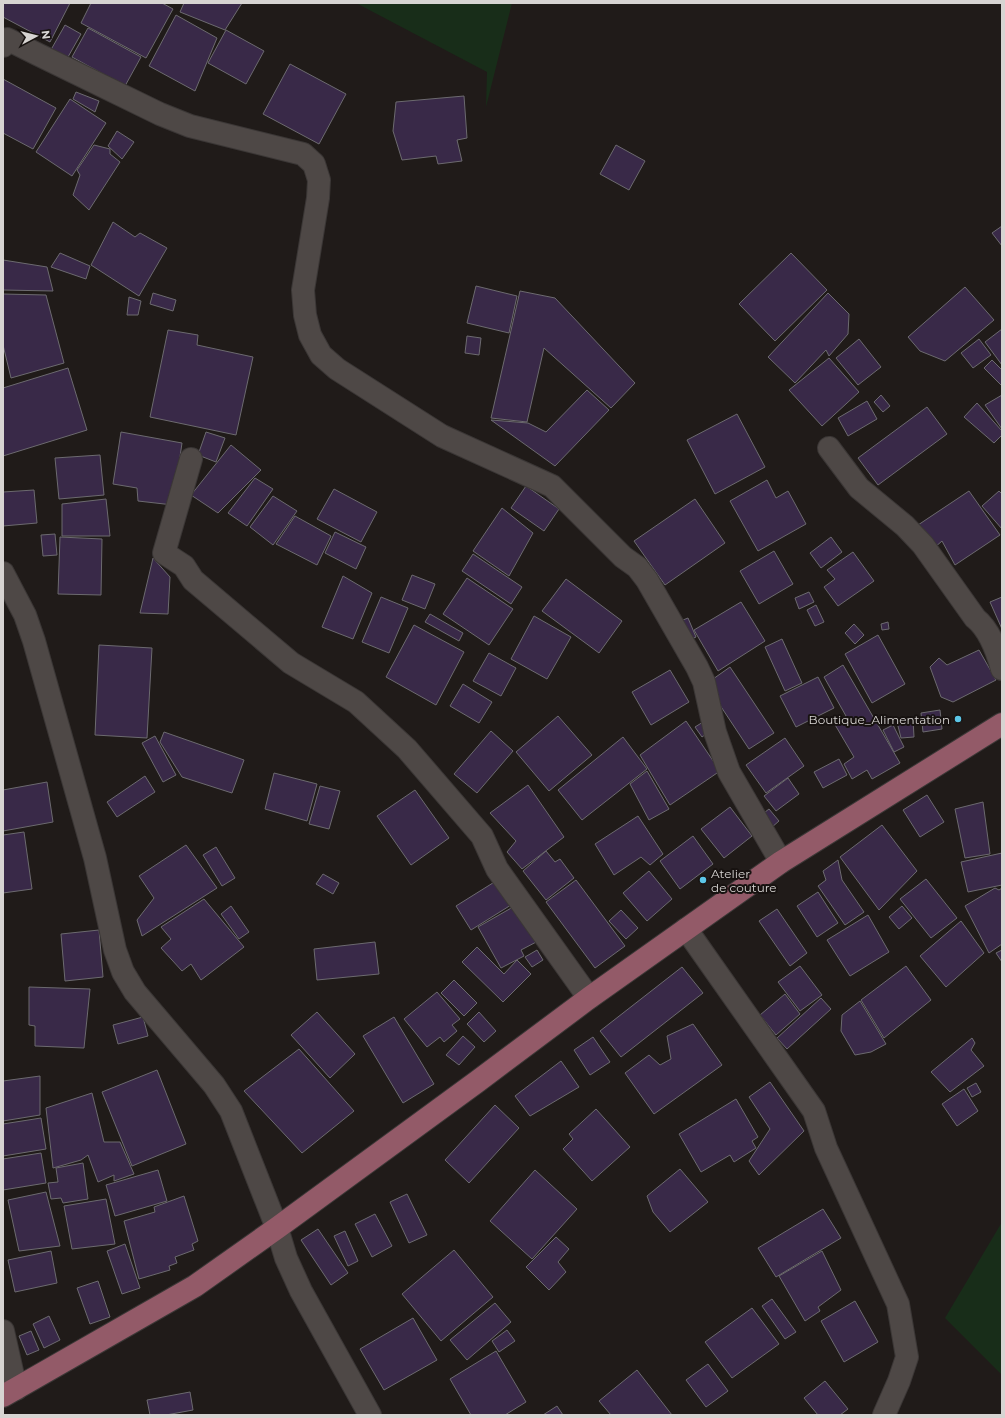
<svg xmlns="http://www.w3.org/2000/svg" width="1005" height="1418" viewBox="0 0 1005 1418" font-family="Montserrat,sans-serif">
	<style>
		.green { fill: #182d19 }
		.building { fill: #392948; stroke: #6c6a6f }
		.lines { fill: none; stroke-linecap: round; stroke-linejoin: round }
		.minor-casing { stroke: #3b3736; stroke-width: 24 }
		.major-casing { stroke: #3b3736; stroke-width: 24 }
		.minor { stroke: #4e4846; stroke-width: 22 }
		.major { stroke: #935a68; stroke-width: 22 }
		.poi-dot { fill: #5cc7e8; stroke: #171210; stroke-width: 1.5 }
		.labels { text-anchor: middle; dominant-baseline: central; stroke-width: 4; stroke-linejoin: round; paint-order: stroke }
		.poi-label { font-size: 12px; fill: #d7d4d2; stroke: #171210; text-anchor: end }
	</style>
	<rect width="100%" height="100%" fill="#201b19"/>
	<g class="green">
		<path d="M 356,3 L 512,3 L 486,107 L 487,72 Z"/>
		<path d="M 1002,1222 L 1002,1375 L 945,1318 Z"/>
	</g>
	<g class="building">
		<path d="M 3,3 L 70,3 L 50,42 L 3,17 Z"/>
		<path d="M 91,3 L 162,3 L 173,9 L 146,58 L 81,23 Z"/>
		<path d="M 184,3 L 242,3 L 225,30 L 180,12 Z"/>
		<path d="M 176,15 L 217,38 L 195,91 L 149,66 Z"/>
		<path d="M 65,25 L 81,34 L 64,64 L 48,55 Z"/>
		<path d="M 88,28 L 141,57 L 125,86 L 72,57 Z"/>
		<path d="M 226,30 L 264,51 L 246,84 L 208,63 Z"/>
		<path d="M 290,64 L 346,94 L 319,144 L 263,114 Z"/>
		<path d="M 3,79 L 56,108 L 33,149 L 3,133 Z"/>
		<path d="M 76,92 L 99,101 L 95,112 L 73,99 Z"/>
		<path d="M 464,96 L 467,138 L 457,140 L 462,161 L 438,164 L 436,156 L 402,160 L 393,131 L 396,102 Z"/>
		<path d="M 70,99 L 106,123 L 72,176 L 36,152 Z"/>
		<path d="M 117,131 L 134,142 L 122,159 L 108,146 Z"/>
		<path d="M 94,145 L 110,149 L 110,154 L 120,162 L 89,210 L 73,195 L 80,175 L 77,170 Z"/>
		<path d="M 616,145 L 645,161 L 629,190 L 600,174 Z"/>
		<path d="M 113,222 L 135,237 L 140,233 L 167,248 L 139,296 L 91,265 Z"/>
		<path d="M 1002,226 L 1002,246 L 992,233 Z"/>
		<path d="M 60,253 L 90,266 L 86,279 L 51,267 Z"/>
		<path d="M 791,253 L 827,290 L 775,341 L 739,304 Z"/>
		<path d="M 3,260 L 47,267 L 53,291 L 3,290 Z"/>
		<path d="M 476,286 L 517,296 L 509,333 L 467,323 Z"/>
		<path d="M 965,287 L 994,320 L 945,361 L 920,351 L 908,337 Z"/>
		<path d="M 520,291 L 555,298 L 635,383 L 611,408 L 544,348 L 527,422 L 491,418 Z"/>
		<path d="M 153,293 L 176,300 L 173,311 L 150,304 Z"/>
		<path d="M 828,293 L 849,314 L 848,334 L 829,356 L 826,350 L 795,383 L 768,357 Z"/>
		<path d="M 3,294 L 46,295 L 64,363 L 11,378 L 3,345 Z"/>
		<path d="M 129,297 L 141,301 L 138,315 L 127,315 Z"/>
		<path d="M 1002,329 L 1002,365 L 985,342 Z"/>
		<path d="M 168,330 L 198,335 L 197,345 L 253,357 L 236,435 L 150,417 Z"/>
		<path d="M 467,336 L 481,338 L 479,355 L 465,353 Z"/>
		<path d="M 859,339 L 881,367 L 858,385 L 836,358 Z"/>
		<path d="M 979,339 L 991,355 L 973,368 L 961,353 Z"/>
		<path d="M 829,358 L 859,392 L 822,426 L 789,390 Z"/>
		<path d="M 992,360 L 1002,370 L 1002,386 L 984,368 Z"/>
		<path d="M 68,368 L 87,430 L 3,456 L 3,388 Z"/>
		<path d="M 587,390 L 609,410 L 555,466 L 491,420 L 528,423 L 546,432 Z"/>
		<path d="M 881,395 L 890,406 L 883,412 L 874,402 Z"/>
		<path d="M 1002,395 L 1002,429 L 985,405 Z"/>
		<path d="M 867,401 L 877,419 L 848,436 L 838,418 Z"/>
		<path d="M 977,403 L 1002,431 L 1002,435 L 994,443 L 964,417 Z"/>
		<path d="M 927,407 L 947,434 L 878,485 L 858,458 Z"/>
		<path d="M 737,414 L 765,467 L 715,494 L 687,440 Z"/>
		<path d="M 121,432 L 182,443 L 173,505 L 138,501 L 137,488 L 113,484 Z"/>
		<path d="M 206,432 L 225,438 L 216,462 L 198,455 Z"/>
		<path d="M 231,445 L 261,470 L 218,513 L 191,495 Z"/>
		<path d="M 100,455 L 104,495 L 59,499 L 55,458 Z"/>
		<path d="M 255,478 L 273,489 L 247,526 L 228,513 Z"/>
		<path d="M 767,480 L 776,498 L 788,491 L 806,524 L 758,551 L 730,501 Z"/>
		<path d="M 526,486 L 559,509 L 544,531 L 511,508 Z"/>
		<path d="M 334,489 L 377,512 L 361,542 L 317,519 Z"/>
		<path d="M 34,490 L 37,523 L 3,526 L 3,492 Z"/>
		<path d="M 969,491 L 1000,535 L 955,565 L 942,541 L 934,548 L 918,525 Z"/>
		<path d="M 999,491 L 1002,494 L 1002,529 L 982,506 Z"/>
		<path d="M 273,496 L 297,511 L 273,545 L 250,527 Z"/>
		<path d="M 106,499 L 110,536 L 62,536 L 62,504 Z"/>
		<path d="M 695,499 L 725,543 L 665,585 L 634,541 Z"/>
		<path d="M 502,508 L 533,533 L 509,576 L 473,551 Z"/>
		<path d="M 295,516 L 331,536 L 317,565 L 276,544 Z"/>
		<path d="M 335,532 L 366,547 L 356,569 L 325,553 Z"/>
		<path d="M 55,534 L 57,555 L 43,556 L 41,535 Z"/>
		<path d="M 60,537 L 102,539 L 101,595 L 58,594 Z"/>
		<path d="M 831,537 L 842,552 L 821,568 L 810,553 Z"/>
		<path d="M 774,551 L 793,584 L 759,604 L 740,571 Z"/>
		<path d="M 853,552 L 874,581 L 838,606 L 824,587 L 835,579 L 827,570 Z"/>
		<path d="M 473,554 L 522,587 L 511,604 L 462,571 Z"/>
		<path d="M 153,558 L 170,577 L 168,614 L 140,613 Z"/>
		<path d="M 412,575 L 435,584 L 425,609 L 402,600 Z"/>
		<path d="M 343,576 L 372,593 L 353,639 L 322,627 Z"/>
		<path d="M 467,578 L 513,609 L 489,645 L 443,614 Z"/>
		<path d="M 566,579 L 622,621 L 599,653 L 542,611 Z"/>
		<path d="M 809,592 L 814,602 L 799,609 L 795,598 Z"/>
		<path d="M 381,597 L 408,608 L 389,653 L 362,642 Z"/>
		<path d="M 1002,597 L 1002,629 L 990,602 Z"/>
		<path d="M 741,602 L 765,641 L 718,671 L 694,630 Z"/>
		<path d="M 816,605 L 824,622 L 815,626 L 807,610 Z"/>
		<path d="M 430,614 L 463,633 L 459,641 L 425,622 Z"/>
		<path d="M 534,616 L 571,637 L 547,679 L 511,659 Z"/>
		<path d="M 688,618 L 696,637 L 685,642 L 678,622 Z"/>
		<path d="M 888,622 L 889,629 L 882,630 L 881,624 Z"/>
		<path d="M 854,624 L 864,635 L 855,644 L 845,633 Z"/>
		<path d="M 414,625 L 464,652 L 436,705 L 386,677 Z"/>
		<path d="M 878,635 L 905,684 L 872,703 L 845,654 Z"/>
		<path d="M 782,639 L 802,683 L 785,691 L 765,647 Z"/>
		<path d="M 99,645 L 152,648 L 147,738 L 95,735 Z"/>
		<path d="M 979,650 L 996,680 L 953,702 L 941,697 L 930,667 L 939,658 L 947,665 Z"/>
		<path d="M 489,653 L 516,668 L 501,696 L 473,681 Z"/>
		<path d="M 843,665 L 900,763 L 872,779 L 867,770 L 852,779 L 844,764 L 854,757 L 834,723 L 846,716 L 824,677 Z"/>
		<path d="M 730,667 L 774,733 L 749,749 L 706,684 Z"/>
		<path d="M 670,670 L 689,702 L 651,725 L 632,692 Z"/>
		<path d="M 818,677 L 834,708 L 796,727 L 780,696 Z"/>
		<path d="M 463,684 L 492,702 L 479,723 L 450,706 Z"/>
		<path d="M 940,710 L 942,729 L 923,732 L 921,713 Z"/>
		<path d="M 558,716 L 592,755 L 549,791 L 516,752 Z"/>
		<path d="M 913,719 L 914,737 L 901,738 L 897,722 Z"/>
		<path d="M 686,721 L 720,771 L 670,805 L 640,755 Z"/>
		<path d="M 703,722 L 710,731 L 702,737 L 695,727 Z"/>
		<path d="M 893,725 L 904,747 L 894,752 L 883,730 Z"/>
		<path d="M 491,731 L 513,751 L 477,793 L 454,774 Z"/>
		<path d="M 164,732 L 244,760 L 232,793 L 182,777 L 160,742 Z"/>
		<path d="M 155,736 L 176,775 L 163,782 L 142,743 Z"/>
		<path d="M 623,737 L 647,769 L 582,820 L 558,790 Z"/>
		<path d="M 785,738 L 804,766 L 766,793 L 746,765 Z"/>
		<path d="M 839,759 L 847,775 L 823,788 L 814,772 Z"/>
		<path d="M 647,771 L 669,809 L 649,820 L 630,784 Z"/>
		<path d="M 274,773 L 317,784 L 307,821 L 265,809 Z"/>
		<path d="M 145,776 L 155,792 L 117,817 L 107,802 Z"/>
		<path d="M 788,778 L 799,794 L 776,811 L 764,796 Z"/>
		<path d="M 47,782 L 53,822 L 3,831 L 3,790 Z"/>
		<path d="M 528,785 L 564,837 L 522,869 L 507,852 L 516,841 L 490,813 Z"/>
		<path d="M 320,786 L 340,791 L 329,829 L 309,824 Z"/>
		<path d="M 415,790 L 449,838 L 411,865 L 377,816 Z"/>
		<path d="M 927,795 L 944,822 L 920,837 L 903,810 Z"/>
		<path d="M 983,802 L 990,854 L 965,858 L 955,809 Z"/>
		<path d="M 730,807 L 752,836 L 724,858 L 701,829 Z"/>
		<path d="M 769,809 L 779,821 L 771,828 L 760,816 Z"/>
		<path d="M 638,816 L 663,854 L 650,865 L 641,857 L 614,875 L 595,844 Z"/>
		<path d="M 882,825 L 917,871 L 879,910 L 840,857 Z"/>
		<path d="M 24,832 L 32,889 L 3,893 L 3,835 Z"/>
		<path d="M 693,836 L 713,864 L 680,889 L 660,861 Z"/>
		<path d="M 186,845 L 217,888 L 142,936 L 137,920 L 154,898 L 139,876 Z"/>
		<path d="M 216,847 L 235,878 L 222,886 L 203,855 Z"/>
		<path d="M 546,851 L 555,862 L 560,859 L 574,878 L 546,900 L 523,871 Z"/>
		<path d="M 1002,853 L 1002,885 L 968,892 L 961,862 Z"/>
		<path d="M 838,860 L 842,880 L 864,912 L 845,925 L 818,886 L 826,880 L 823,871 Z"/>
		<path d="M 649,871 L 672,899 L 647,921 L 623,893 Z"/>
		<path d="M 323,874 L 339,883 L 333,894 L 316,884 Z"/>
		<path d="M 926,879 L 957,918 L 931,938 L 900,899 Z"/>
		<path d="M 576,880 L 625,946 L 595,968 L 546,902 Z"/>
		<path d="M 496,881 L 511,905 L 471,930 L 456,906 Z"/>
		<path d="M 995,888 L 999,890 L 1002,888 L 1002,944 L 989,953 L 965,906 Z"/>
		<path d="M 818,892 L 838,923 L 817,937 L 797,906 Z"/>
		<path d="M 204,899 L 244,947 L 201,980 L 191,964 L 182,971 L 161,948 L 171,939 L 161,927 Z"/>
		<path d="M 520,903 L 540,940 L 521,950 L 524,956 L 501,968 L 478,927 Z"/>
		<path d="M 231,906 L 249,932 L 239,939 L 221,914 Z"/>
		<path d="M 902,906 L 912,918 L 899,929 L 889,917 Z"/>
		<path d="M 777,909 L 807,953 L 790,966 L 759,921 Z"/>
		<path d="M 621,910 L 638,928 L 626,939 L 609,921 Z"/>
		<path d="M 868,915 L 889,952 L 850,976 L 827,940 Z"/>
		<path d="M 961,921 L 984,953 L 946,987 L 920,956 Z"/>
		<path d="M 99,930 L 103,977 L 65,981 L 61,934 Z"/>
		<path d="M 375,942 L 379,974 L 317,980 L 314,949 Z"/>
		<path d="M 477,947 L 504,974 L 517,960 L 531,974 L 503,1002 L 462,962 Z"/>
		<path d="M 537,950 L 543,960 L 532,967 L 525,957 Z"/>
		<path d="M 1002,950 L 1002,962 L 996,953 Z"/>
		<path d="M 800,966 L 822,995 L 800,1011 L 778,982 Z"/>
		<path d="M 906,966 L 931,1000 L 884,1038 L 861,1000 Z"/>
		<path d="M 682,967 L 703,993 L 621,1057 L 600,1031 Z"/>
		<path d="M 454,980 L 477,1003 L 464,1016 L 441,993 Z"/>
		<path d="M 29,987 L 90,989 L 84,1048 L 35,1046 L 35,1026 L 29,1025 Z"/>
		<path d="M 437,992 L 460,1019 L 452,1025 L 457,1031 L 444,1042 L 440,1037 L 427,1047 L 404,1019 Z"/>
		<path d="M 785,994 L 800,1014 L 776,1035 L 760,1015 Z"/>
		<path d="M 821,998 L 831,1009 L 787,1049 L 777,1038 Z"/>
		<path d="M 860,1001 L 886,1044 L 871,1052 L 855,1055 L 841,1031 L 842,1015 Z"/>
		<path d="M 317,1012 L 355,1054 L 330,1078 L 291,1035 Z"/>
		<path d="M 479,1012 L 496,1031 L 484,1042 L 467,1024 Z"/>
		<path d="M 143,1017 L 148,1036 L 118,1044 L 113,1025 Z"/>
		<path d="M 394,1017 L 434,1084 L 403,1103 L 363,1036 Z"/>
		<path d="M 693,1024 L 722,1065 L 654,1114 L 625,1073 L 649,1055 L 660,1065 L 671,1059 L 667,1036 Z"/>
		<path d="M 463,1036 L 475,1047 L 459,1065 L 446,1055 Z"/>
		<path d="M 593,1037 L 610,1062 L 590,1075 L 574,1050 Z"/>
		<path d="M 972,1038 L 975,1043 L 971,1050 L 984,1066 L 950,1092 L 931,1072 Z"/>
		<path d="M 299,1049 L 354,1111 L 302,1153 L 244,1091 Z"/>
		<path d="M 561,1061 L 579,1087 L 530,1116 L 515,1096 Z"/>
		<path d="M 157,1070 L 186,1144 L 132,1166 L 102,1092 Z"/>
		<path d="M 40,1076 L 40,1115 L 3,1121 L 3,1081 Z"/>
		<path d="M 770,1082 L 804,1131 L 759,1175 L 749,1161 L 770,1129 L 749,1097 Z"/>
		<path d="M 976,1083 L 981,1092 L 972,1097 L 967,1088 Z"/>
		<path d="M 964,1089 L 978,1111 L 957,1126 L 942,1104 Z"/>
		<path d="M 92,1093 L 104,1142 L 120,1142 L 134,1174 L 114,1181 L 114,1175 L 98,1182 L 88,1155 L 81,1160 L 53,1168 L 46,1108 Z"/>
		<path d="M 736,1099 L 758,1137 L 752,1141 L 756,1148 L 734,1162 L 730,1155 L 701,1172 L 679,1134 Z"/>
		<path d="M 495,1105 L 519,1128 L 469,1183 L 445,1160 Z"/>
		<path d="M 596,1109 L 630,1147 L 592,1181 L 563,1149 L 573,1139 L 569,1134 Z"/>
		<path d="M 41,1118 L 46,1149 L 3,1156 L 3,1124 Z"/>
		<path d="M 41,1153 L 46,1183 L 3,1190 L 3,1159 Z"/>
		<path d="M 83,1163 L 88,1199 L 63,1203 L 61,1198 L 51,1199 L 48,1183 L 58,1182 L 56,1168 Z"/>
		<path d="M 680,1169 L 708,1202 L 670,1232 L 653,1212 L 647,1196 Z"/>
		<path d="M 158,1170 L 167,1201 L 115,1216 L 106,1185 Z"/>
		<path d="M 535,1170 L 577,1209 L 532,1259 L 490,1221 Z"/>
		<path d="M 46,1192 L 60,1246 L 19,1251 L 8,1200 Z"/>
		<path d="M 407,1194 L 427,1235 L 409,1243 L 390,1202 Z"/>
		<path d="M 184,1196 L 198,1241 L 192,1244 L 194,1250 L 175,1257 L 177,1263 L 169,1266 L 170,1270 L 139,1279 L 124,1221 L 155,1212 L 154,1207 Z"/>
		<path d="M 106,1199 L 115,1244 L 72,1249 L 64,1206 Z"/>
		<path d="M 823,1209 L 841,1238 L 776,1277 L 758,1248 Z"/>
		<path d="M 375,1214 L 392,1246 L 372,1257 L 355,1224 Z"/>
		<path d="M 318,1229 L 348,1273 L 331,1285 L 301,1240 Z"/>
		<path d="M 345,1231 L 358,1261 L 348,1266 L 334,1236 Z"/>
		<path d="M 556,1237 L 569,1249 L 558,1262 L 566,1272 L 549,1290 L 526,1267 Z"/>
		<path d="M 125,1244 L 140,1288 L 122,1294 L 107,1251 Z"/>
		<path d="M 454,1250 L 493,1297 L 441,1341 L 402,1294 Z"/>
		<path d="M 51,1251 L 57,1283 L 15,1292 L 8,1260 Z"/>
		<path d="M 822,1251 L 841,1290 L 818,1307 L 820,1311 L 805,1321 L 779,1276 Z"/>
		<path d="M 98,1281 L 110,1317 L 90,1324 L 77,1288 Z"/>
		<path d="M 772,1299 L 796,1332 L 785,1339 L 762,1306 Z"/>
		<path d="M 855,1301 L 878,1342 L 844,1362 L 821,1321 Z"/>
		<path d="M 495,1303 L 511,1322 L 467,1360 L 450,1340 Z"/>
		<path d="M 752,1308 L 779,1344 L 732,1378 L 705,1342 Z"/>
		<path d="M 49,1316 L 60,1340 L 44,1348 L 33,1324 Z"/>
		<path d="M 413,1318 L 437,1360 L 384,1390 L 360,1349 Z"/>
		<path d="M 507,1330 L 515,1341 L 499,1352 L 492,1341 Z"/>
		<path d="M 31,1331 L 39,1350 L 27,1355 L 19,1336 Z"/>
		<path d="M 496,1351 L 526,1402 L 505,1415 L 471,1415 L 450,1379 Z"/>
		<path d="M 708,1364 L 728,1391 L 706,1407 L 686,1380 Z"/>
		<path d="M 637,1370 L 672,1415 L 611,1415 L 599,1401 Z"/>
		<path d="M 825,1381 L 848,1409 L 840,1415 L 818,1415 L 804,1398 Z"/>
		<path d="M 190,1392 L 193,1410 L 166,1415 L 150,1415 L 147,1400 Z"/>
		<path d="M 557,1406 L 563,1415 L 543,1415 Z"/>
	</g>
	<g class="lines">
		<g class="minor-casing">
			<g id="minor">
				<path d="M 3,46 L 7,39 L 37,54 L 160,114 L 190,126 L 303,154 L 314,164 L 319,180 L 318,198 L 303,290 L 305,315 L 310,335 L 321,355 L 337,369 L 442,436 L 552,486 L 623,557 L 637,567 L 647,580 L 697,667 L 704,682 L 715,732 L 729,772 L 781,862"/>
				<path d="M 829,448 L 859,488 L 905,526 L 923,545 L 975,618 C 990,630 997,651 1002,669"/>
				<path d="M 191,459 L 164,553 L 184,566 L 193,580 L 291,663 L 356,702 L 407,749 L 482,836 L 497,869 L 589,998"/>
				<path d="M 3,573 L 25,615 L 34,641 L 95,858 L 115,950 L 123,972 L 135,992 L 214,1085 L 231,1111 L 277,1228 L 286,1258 L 301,1291 L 370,1415"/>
				<path d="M 686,929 L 814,1111 L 826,1148 L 898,1304 L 907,1357 L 899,1381 L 884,1415"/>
				<path d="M 3,1331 L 16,1389"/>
			</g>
		</g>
		<g class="major-casing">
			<path id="major" d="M 3,1396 L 195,1286 L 277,1228 L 478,1081 L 589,998 L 781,862 L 1002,724"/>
		</g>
		<use href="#minor" class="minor"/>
		<use href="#major" class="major"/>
	</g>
	<g class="poi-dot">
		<circle cx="958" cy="719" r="4"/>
		<circle cx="703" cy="880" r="4"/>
	</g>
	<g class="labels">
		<g class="poi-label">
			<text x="950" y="719">Boutique_Alimentation</text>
			<text x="711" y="873" text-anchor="start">Atelier<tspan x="711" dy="14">de couture</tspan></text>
		</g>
	</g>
	<rect width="1005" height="1418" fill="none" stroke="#d7d4d2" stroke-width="8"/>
	<g transform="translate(36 36) rotate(83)" stroke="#171210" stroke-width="3" paint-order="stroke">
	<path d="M0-3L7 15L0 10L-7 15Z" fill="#d7d4d2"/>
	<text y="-6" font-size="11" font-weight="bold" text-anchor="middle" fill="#d7d4d2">N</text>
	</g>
</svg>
